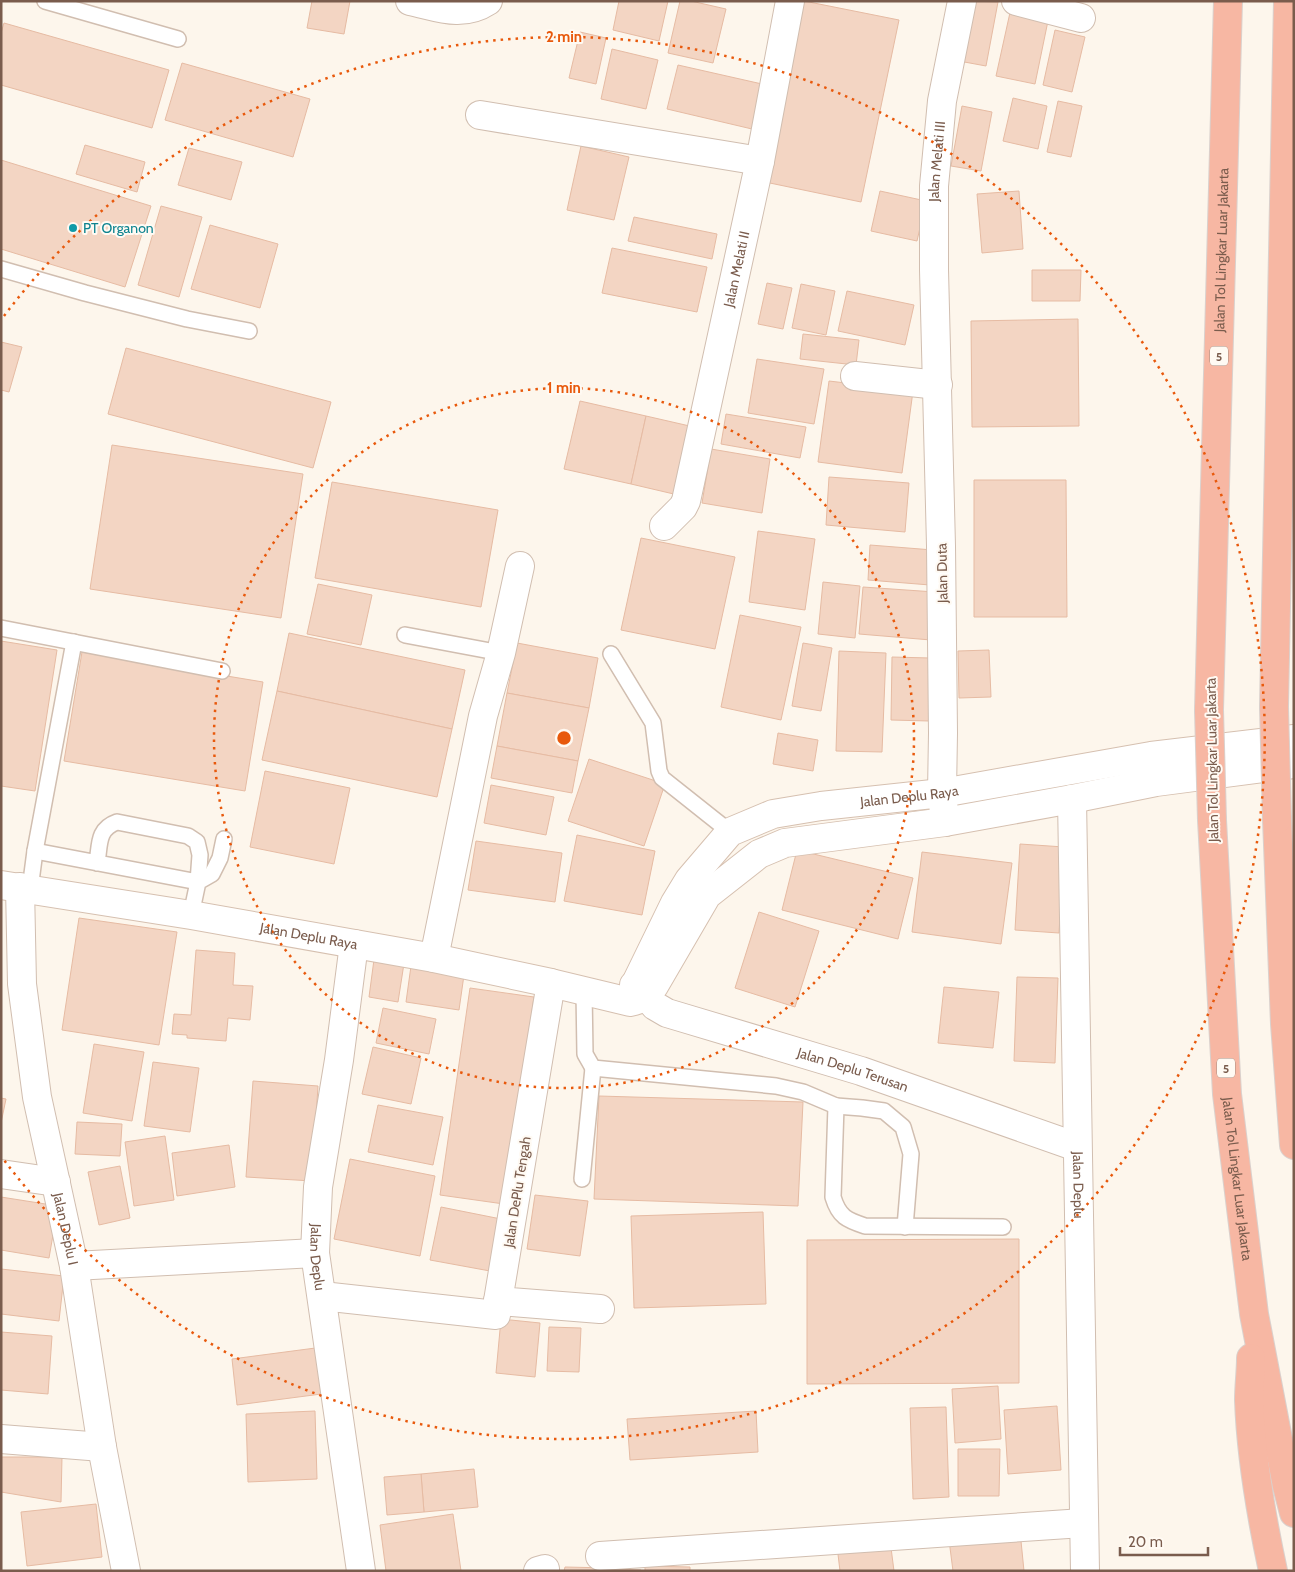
<svg xmlns="http://www.w3.org/2000/svg" width="1295" height="1572" viewBox="0 0 1295 1572" font-family="Cabin,sans-serif">
	<style>
		.building { fill: #f3d5c3; stroke: #e6bba3 }
		.lines { fill: none; stroke-linecap: round; stroke-linejoin: round }
		.service-casing { stroke: #d1beb0; stroke-width: 18 }
		.minor-casing { stroke: #d1beb0; stroke-width: 30 }
		.secondary-casing { stroke: #d6c0b0; stroke-width: 30 }
		.motorway-casing { stroke: #dad1cd; stroke-width: 30 }
		.service { stroke: #fff; stroke-width: 15 }
		.minor { stroke: #fff; stroke-width: 28 }
		.secondary { stroke: #fff; stroke-width: 28 }
		.motorway { stroke: #f7b7a3; stroke-width: 28 }
		.motorway-bridge-casing { stroke: #dad1cd; stroke-width: 30; stroke-linecap: butt }
		.motorway-bridge { stroke: #f7b7a3; stroke-width: 28 }
		.ring { fill: none; stroke: #e8590c; stroke-width: 2.5; stroke-dasharray: 2.5 5 }
		.culture-dot { fill: #0f9aa8; stroke: #fffaf3; stroke-width: 2 }
		.labels { text-anchor: middle; dominant-baseline: central; stroke-width: 4; stroke-linejoin: round; paint-order: stroke }
		.shield { fill: #fffaf3; stroke: #a28b7f; stroke-width: 1 }
		.shield-label { font-size: 12px; font-weight: bold; fill: #7a5c4d }
		.street-label { font-size: 14px; fill: #7a5c4d; stroke: #fffaf3 }
		.culture-label { font-size: 14px; fill: #0d838f; stroke: #fffaf3; text-anchor: start }
		.centre { fill: #e8590c; stroke: #fffaf3; stroke-width: 2.5 }
		.ring-label { font-size: 15px; text-anchor: middle; font-weight: bold; fill: #e8590c; stroke: #fffaf3; stroke-width: 4; stroke-linejoin: round; paint-order: stroke }
	</style>
	<rect width="100%" height="100%" fill="#fdf6ec"/>
	<g class="building">
		<path d="M 312,1 L 350,1 L 344,34 L 307,28 Z"/>
		<path d="M 619,1 L 668,1 L 659,41 L 613,30 Z"/>
		<path d="M 680,1 L 691,1 L 726,9 L 713,63 L 668,53 Z"/>
		<path d="M 804,1 L 899,20 L 861,202 L 765,182 Z"/>
		<path d="M 970,1 L 998,2 L 986,66 L 959,61 Z"/>
		<path d="M 1011,8 L 1049,16 L 1035,84 L 996,76 Z"/>
		<path d="M 4,23 L 169,70 L 152,128 L 1,85 L 1,33 Z"/>
		<path d="M 1055,30 L 1085,37 L 1072,92 L 1043,85 Z"/>
		<path d="M 580,32 L 606,38 L 596,84 L 569,78 Z"/>
		<path d="M 612,49 L 658,60 L 646,109 L 601,99 Z"/>
		<path d="M 182,63 L 310,99 L 293,157 L 165,120 Z"/>
		<path d="M 678,65 L 762,84 L 752,129 L 667,109 Z"/>
		<path d="M 1013,98 L 1047,106 L 1038,149 L 1003,141 Z"/>
		<path d="M 1058,101 L 1082,106 L 1071,157 L 1047,152 Z"/>
		<path d="M 962,106 L 992,112 L 981,171 L 951,166 Z"/>
		<path d="M 85,145 L 145,162 L 137,192 L 76,174 Z"/>
		<path d="M 581,146 L 629,157 L 614,220 L 567,210 Z"/>
		<path d="M 189,148 L 242,162 L 231,200 L 178,185 Z"/>
		<path d="M 1,160 L 151,206 L 125,287 L 1,249 Z"/>
		<path d="M 880,191 L 926,201 L 917,241 L 871,231 Z"/>
		<path d="M 1019,191 L 1023,249 L 982,253 L 977,194 Z"/>
		<path d="M 161,206 L 202,217 L 179,297 L 138,285 Z"/>
		<path d="M 634,217 L 717,234 L 712,259 L 628,241 Z"/>
		<path d="M 210,225 L 278,244 L 260,308 L 191,289 Z"/>
		<path d="M 612,248 L 707,267 L 697,312 L 602,293 Z"/>
		<path d="M 1032,270 L 1081,270 L 1080,301 L 1032,301 Z"/>
		<path d="M 767,283 L 792,288 L 783,329 L 758,324 Z"/>
		<path d="M 801,284 L 835,291 L 826,335 L 792,328 Z"/>
		<path d="M 847,291 L 914,305 L 905,345 L 838,331 Z"/>
		<path d="M 1078,319 L 1079,426 L 972,427 L 971,321 Z"/>
		<path d="M 803,334 L 859,340 L 856,365 L 800,359 Z"/>
		<path d="M 1,342 L 22,347 L 9,392 L 1,390 Z"/>
		<path d="M 126,348 L 331,402 L 313,468 L 108,414 Z"/>
		<path d="M 757,359 L 824,369 L 814,424 L 748,413 Z"/>
		<path d="M 829,381 L 913,391 L 902,473 L 818,462 Z"/>
		<path d="M 580,401 L 646,416 L 631,484 L 564,469 Z"/>
		<path d="M 726,414 L 806,427 L 800,458 L 721,444 Z"/>
		<path d="M 646,416 L 694,427 L 678,495 L 631,484 Z"/>
		<path d="M 112,445 L 303,474 L 281,618 L 90,589 Z"/>
		<path d="M 711,449 L 770,459 L 762,513 L 702,503 Z"/>
		<path d="M 829,477 L 909,483 L 905,532 L 826,525 Z"/>
		<path d="M 974,480 L 1066,480 L 1067,617 L 974,617 Z"/>
		<path d="M 332,482 L 498,510 L 481,607 L 315,578 Z"/>
		<path d="M 758,531 L 815,539 L 805,610 L 749,602 Z"/>
		<path d="M 641,538 L 735,557 L 715,649 L 621,630 Z"/>
		<path d="M 870,545 L 933,550 L 930,585 L 868,580 Z"/>
		<path d="M 823,582 L 860,586 L 855,638 L 818,634 Z"/>
		<path d="M 318,584 L 372,595 L 361,645 L 307,634 Z"/>
		<path d="M 863,587 L 935,592 L 931,640 L 859,634 Z"/>
		<path d="M 740,615 L 801,627 L 781,720 L 721,707 Z"/>
		<path d="M 289,633 L 465,670 L 452,729 L 277,691 Z"/>
		<path d="M 1,641 L 57,650 L 35,791 L 1,786 Z"/>
		<path d="M 517,643 L 598,658 L 589,708 L 507,693 Z"/>
		<path d="M 803,643 L 832,648 L 821,711 L 792,706 Z"/>
		<path d="M 989,650 L 991,697 L 959,698 L 958,651 Z"/>
		<path d="M 839,651 L 886,653 L 882,752 L 836,751 Z"/>
		<path d="M 82,652 L 263,682 L 245,791 L 64,761 Z"/>
		<path d="M 892,657 L 930,658 L 929,721 L 891,720 Z"/>
		<path d="M 277,691 L 452,729 L 437,797 L 262,760 Z"/>
		<path d="M 507,693 L 589,708 L 578,761 L 497,746 Z"/>
		<path d="M 778,733 L 818,740 L 813,771 L 773,764 Z"/>
		<path d="M 497,746 L 578,761 L 572,793 L 491,778 Z"/>
		<path d="M 589,759 L 665,784 L 644,846 L 568,821 Z"/>
		<path d="M 265,771 L 350,788 L 334,864 L 250,847 Z"/>
		<path d="M 491,785 L 554,797 L 546,835 L 484,823 Z"/>
		<path d="M 577,835 L 655,851 L 642,915 L 564,901 Z"/>
		<path d="M 476,841 L 562,853 L 555,902 L 468,890 Z"/>
		<path d="M 1020,844 L 1064,847 L 1059,933 L 1015,930 Z"/>
		<path d="M 797,850 L 913,878 L 898,939 L 782,910 Z"/>
		<path d="M 922,852 L 1012,863 L 1001,944 L 912,932 Z"/>
		<path d="M 759,912 L 819,931 L 795,1007 L 735,988 Z"/>
		<path d="M 79,918 L 177,932 L 159,1045 L 62,1030 Z"/>
		<path d="M 196,950 L 235,953 L 233,985 L 253,986 L 250,1020 L 228,1018 L 226,1041 L 187,1038 L 187,1035 L 172,1034 L 174,1014 L 191,1015 Z"/>
		<path d="M 375,952 L 405,957 L 398,1002 L 369,997 Z"/>
		<path d="M 411,966 L 464,975 L 459,1010 L 406,1002 Z"/>
		<path d="M 1017,977 L 1058,978 L 1055,1063 L 1014,1061 Z"/>
		<path d="M 944,987 L 999,992 L 993,1048 L 938,1043 Z"/>
		<path d="M 470,988 L 534,997 L 504,1204 L 440,1195 Z"/>
		<path d="M 383,1008 L 436,1019 L 429,1054 L 376,1043 Z"/>
		<path d="M 94,1044 L 144,1052 L 132,1121 L 83,1113 Z"/>
		<path d="M 373,1047 L 421,1058 L 411,1104 L 362,1094 Z"/>
		<path d="M 153,1062 L 199,1068 L 190,1132 L 144,1126 Z"/>
		<path d="M 253,1081 L 318,1086 L 312,1181 L 246,1177 Z"/>
		<path d="M 599,1096 L 803,1102 L 798,1206 L 594,1199 Z"/>
		<path d="M 1,1098 L 6,1099 L 1,1123 Z"/>
		<path d="M 378,1105 L 443,1117 L 433,1165 L 368,1152 Z"/>
		<path d="M 77,1122 L 122,1124 L 120,1156 L 75,1154 Z"/>
		<path d="M 165,1136 L 174,1200 L 134,1206 L 125,1142 Z"/>
		<path d="M 229,1145 L 235,1187 L 177,1196 L 172,1153 Z"/>
		<path d="M 350,1159 L 435,1176 L 420,1256 L 334,1239 Z"/>
		<path d="M 120,1166 L 130,1218 L 99,1225 L 88,1172 Z"/>
		<path d="M 535,1195 L 588,1201 L 580,1256 L 527,1249 Z"/>
		<path d="M 1,1197 L 58,1206 L 49,1258 L 1,1250 Z"/>
		<path d="M 441,1207 L 501,1219 L 490,1271 L 430,1260 Z"/>
		<path d="M 763,1212 L 766,1304 L 634,1308 L 631,1216 Z"/>
		<path d="M 1019,1239 L 1019,1383 L 807,1384 L 807,1240 Z"/>
		<path d="M 1,1269 L 64,1276 L 59,1321 L 1,1314 Z"/>
		<path d="M 501,1319 L 540,1323 L 535,1377 L 496,1373 Z"/>
		<path d="M 549,1327 L 581,1328 L 579,1372 L 547,1371 Z"/>
		<path d="M 1,1332 L 52,1336 L 48,1394 L 1,1390 Z"/>
		<path d="M 323,1347 L 329,1393 L 237,1405 L 232,1359 Z"/>
		<path d="M 998,1386 L 1001,1439 L 955,1443 L 952,1389 Z"/>
		<path d="M 1057,1406 L 1061,1470 L 1008,1474 L 1004,1410 Z"/>
		<path d="M 946,1407 L 949,1497 L 913,1499 L 910,1408 Z"/>
		<path d="M 315,1411 L 317,1479 L 248,1482 L 246,1414 Z"/>
		<path d="M 756,1411 L 758,1452 L 630,1460 L 627,1419 Z"/>
		<path d="M 958,1449 L 1000,1449 L 999,1496 L 958,1496 Z"/>
		<path d="M 1,1457 L 62,1457 L 61,1502 L 1,1492 Z"/>
		<path d="M 474,1469 L 478,1507 L 424,1512 L 421,1474 Z"/>
		<path d="M 421,1474 L 424,1512 L 387,1515 L 384,1477 Z"/>
		<path d="M 96,1504 L 102,1557 L 27,1566 L 21,1512 Z"/>
		<path d="M 453,1514 L 461,1571 L 386,1571 L 380,1525 Z"/>
		<path d="M 1020,1531 L 1024,1571 L 953,1571 L 949,1540 Z"/>
		<path d="M 890,1540 L 894,1571 L 840,1571 L 837,1546 Z"/>
		<path d="M 645,1566 L 690,1567 L 690,1571 L 645,1571 Z"/>
		<path d="M 565,1567 L 609,1568 L 609,1571 L 564,1571 Z"/>
		<path d="M 612,1569 L 641,1570 L 641,1571 L 612,1571 Z"/>
	</g>
	<g class="lines">
		<g class="service-casing">
			<g id="service">
				<path d="M 45,1 L 178,39"/>
				<path d="M 1,269 L 85,293 L 187,319 L 249,331"/>
				<path d="M 1,628 L 222,671"/>
				<path d="M 405,635 L 501,653"/>
				<path d="M 611,654 L 653,723 L 659,771 L 662,778 L 730,832"/>
				<path d="M 35,851 L 198,882 L 200,855 L 197,842 L 188,836 L 117,822 C 97,829 100,845 97,863"/>
				<path d="M 30,889 L 35,851 L 74,642"/>
				<path d="M 191,915 L 198,882 L 212,874 L 220,858 L 224,839"/>
				<path d="M 584,991 L 585,1054 L 593,1068 L 776,1086 L 803,1092 L 836,1106 L 833,1197 C 839,1217 847,1220 865,1226 L 1003,1227"/>
				<path d="M 836,1106 L 862,1108 L 884,1111 L 903,1127 L 911,1154 L 905,1227"/>
				<path d="M 582,1179 L 593,1068"/>
			</g>
		</g>
		<g class="minor-casing">
			<g id="minor">
				<path d="M 410,1 C 438,7 462,18 488,1"/>
				<path d="M 1016,1 L 1081,18"/>
				<path d="M 480,115 L 760,161"/>
				<path d="M 855,376 L 938,385"/>
				<path id="s1" d="M 664,526 L 683,507 L 686,501 L 760,161 L 790,1"/>
				<path id="s2" d="M 1072,799 L 1085,1571"/>
				<path id="s3" d="M 945,822 L 942,793 L 943,733 L 941,546 L 934,270 L 934,186 L 942,101 L 962,1"/>
				<path id="s4" d="M 20,887 L 22,984 L 37,1097 L 74,1266 L 102,1447 L 126,1571"/>
				<path id="s5" d="M 354,944 L 339,1060 L 318,1187 L 315,1253 L 361,1571"/>
				<path d="M 434,958 L 483,716 L 501,653 L 520,566"/>
				<path d="M 551,983 L 498,1301 L 600,1309"/>
				<path id="s6" d="M 636,983 L 655,1006 L 667,1013 L 861,1071 L 1077,1147"/>
				<path d="M 1,1174 L 56,1182"/>
				<path d="M 74,1266 L 315,1253"/>
				<path d="M 322,1296 L 496,1315 L 498,1301"/>
				<path d="M 1,1439 L 102,1447"/>
				<path d="M 600,1556 L 1083,1523"/>
				<path d="M 538,1571 L 545,1569"/>
			</g>
		</g>
		<g class="secondary-casing">
			<g id="secondary">
				<path id="s7" d="M 1,885 L 191,915 L 434,958 L 551,983 L 630,1002 C 641,1000 647,995 654,986 L 707,895 L 759,854 L 785,843 L 945,822 L 1072,799 L 1156,782 L 1294,764"/>
				<path id="s8" d="M 634,985 L 636,983 L 675,903 L 689,880 L 730,832 L 773,814 L 821,806 L 942,793 L 1151,756 L 1294,739"/>
			</g>
		</g>
		<g class="motorway-casing">
			<g id="motorway">
				<path d="M 1274,707 L 1288,1"/>
				<path id="s9" d="M 1209,710 L 1228,1"/>
				<path d="M 1277,819 L 1285,1024 L 1294,1145"/>
				<path id="s10" d="M 1212,820 L 1227,1094 L 1254,1314 L 1287,1486 L 1294,1513"/>
				<path d="M 1251,1358 C 1251,1372 1249,1386 1249,1400 C 1251,1457 1261,1515 1273,1571"/>
			</g>
		</g>
		<use href="#service" class="service"/>
		<use href="#minor" class="minor"/>
		<use href="#secondary" class="secondary"/>
		<use href="#motorway" class="motorway"/>
		<g class="motorway-bridge-casing">
			<g id="motorway-bridge">
				<path d="M 1274,707 L 1277,819"/>
				<path d="M 1209,710 L 1212,820"/>
			</g>
		</g>
		<use href="#motorway-bridge" class="motorway-bridge"/>
	</g>
	<g class="ring">
		<circle cx="564" cy="738" r="350"/>
		<path d="M4 316A701 701 0 1 1 4 1160"/>
	</g>
	<circle class="culture-dot" cx="73" cy="228" r="5"/>
	<g class="labels">
		<g class="shield">
			<rect x="1210" y="346.5" width="18" height="19" rx="4"/>
			<rect x="1217" y="1058.5" width="18" height="19" rx="4"/>
		</g>
		<g class="shield-label">
			<text x="1219" y="356">5</text>
			<text x="1226" y="1068">5</text>
		</g>
		<g class="street-label">
			<text stroke="none"><textPath href="#s3" startOffset="661">Jalan Melati III</textPath></text>
			<text stroke="none"><textPath href="#s9" startOffset="460">Jalan Tol Lingkar Luar Jakarta</textPath></text>
			<text stroke="none"><textPath href="#s1" startOffset="271">Jalan Melati II</textPath></text>
			<text transform="translate(942 573) rotate(-91)">Jalan Duta</text>
			<text transform="translate(1212 760) rotate(-91)">Jalan Tol Lingkar Luar Jakarta</text>
			<text stroke="none"><textPath href="#s8" startOffset="366">Jalan Deplu Raya</textPath></text>
			<text stroke="none"><textPath href="#s7" startOffset="312">Jalan Deplu Raya</textPath></text>
			<text stroke="none"><textPath href="#s6" startOffset="238">Jalan Deplu Terusan</textPath></text>
			<text stroke="none"><textPath href="#s10" startOffset="360">Jalan Tol Lingkar Luar Jakarta</textPath></text>
			<text stroke="none"><textPath href="#s2" startOffset="386">Jalan Deplu</textPath></text>
			<text transform="translate(517 1192) rotate(-81)">Jalan DePlu Tengah</text>
			<text stroke="none"><textPath href="#s4" startOffset="346">Jalan Deplu I</textPath></text>
			<text stroke="none"><textPath href="#s5" startOffset="316">Jalan Deplu</textPath></text>
		</g>
		<g class="culture-label">
			<text x="83" y="228">PT Organon</text>
		</g>
	</g>
	<circle cx="564" cy="738" r="8" class="centre"/>
	<g class="ring-label">
		<text x="564" y="42">2 min</text>
		<text x="564" y="393">1 min</text>
	</g>
	<rect width="1295" height="1572" fill="none" stroke="#7a5c4d" stroke-width="5"/>
	<path d="M1120 1547v8h88v-8" fill="none" stroke="#7a5c4d" stroke-width="2.5"/>
	<text x="1128" y="1547" font-size="15" fill="#7a5c4d" stroke="#fffaf3" stroke-width="4" paint-order="stroke">20 m</text>
</svg>
